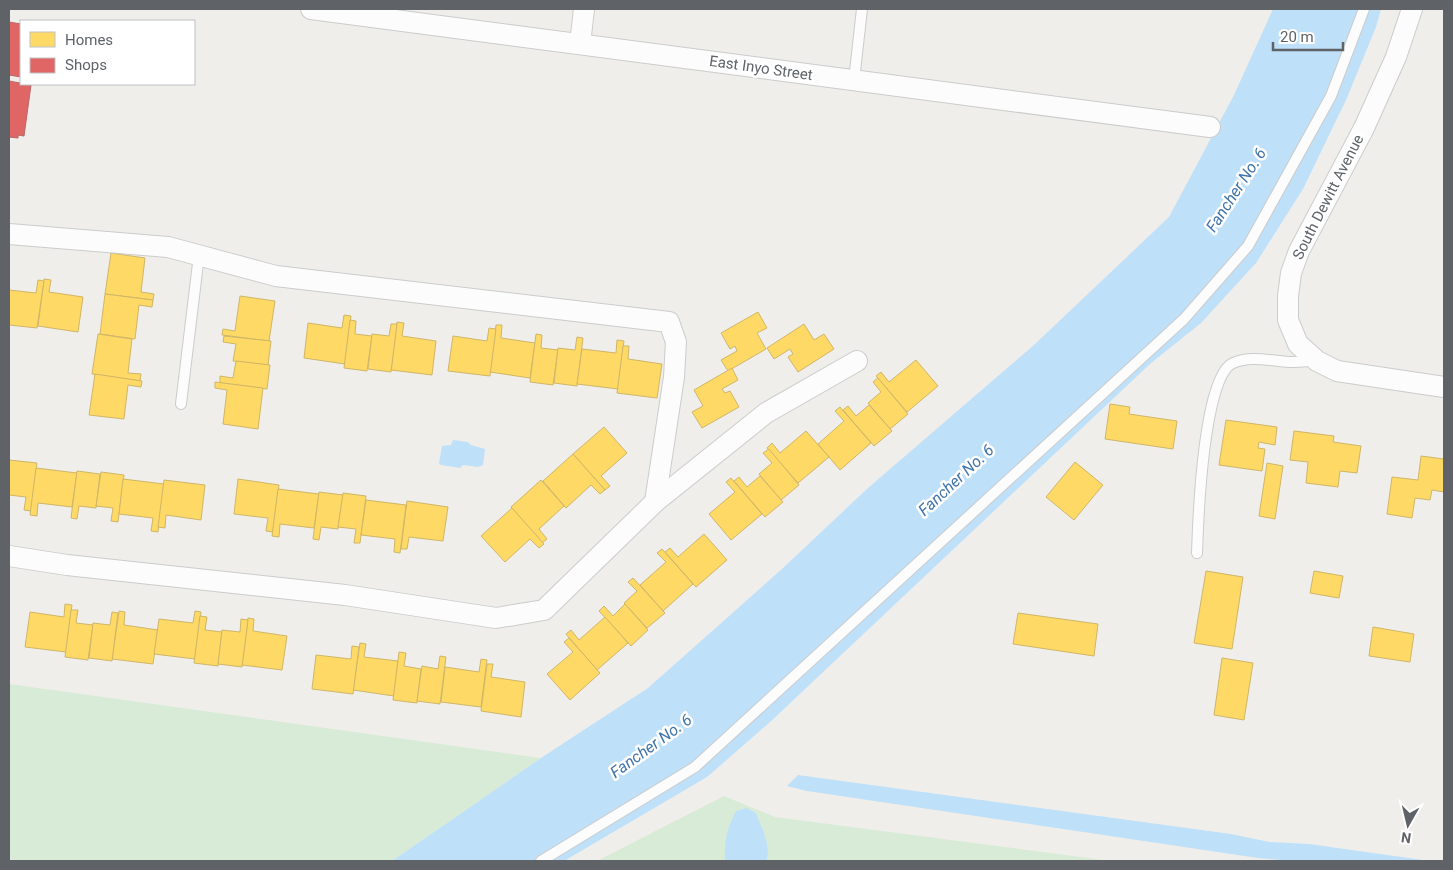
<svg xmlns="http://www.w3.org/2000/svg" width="1453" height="870" viewBox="0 0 1453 870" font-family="Roboto,sans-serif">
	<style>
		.green { fill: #d8ebd6 }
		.water { fill: #bfe0f9 }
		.homes { fill: #ffd966; stroke: #cfb667 }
		.shops { fill: #e06666; stroke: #b96567 }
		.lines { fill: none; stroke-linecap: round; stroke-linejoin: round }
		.service-casing { stroke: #cbcccc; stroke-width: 12 }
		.minor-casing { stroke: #cbcccc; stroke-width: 22 }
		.service { stroke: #fdfcfc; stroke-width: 10 }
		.minor { stroke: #fdfcfc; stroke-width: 20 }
		.labels { text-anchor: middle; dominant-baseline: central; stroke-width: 5; stroke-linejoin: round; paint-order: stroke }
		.street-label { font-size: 15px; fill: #5f6368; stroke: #fff }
		.water-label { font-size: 16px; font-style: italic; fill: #4174aa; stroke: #fff }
	</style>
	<rect width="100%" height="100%" fill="#efeeea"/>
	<g class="green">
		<path d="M 9,684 L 541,758 L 392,861 L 9,861 Z"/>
		<path d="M 724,796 L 775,817 L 1111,861 L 597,861 Z"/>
	</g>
	<g class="water">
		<path d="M 1273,9 L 1381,9 L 1376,27 L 1346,100 L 1303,189 L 1256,263 L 1201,323 L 1151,363 L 769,723 L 707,777 L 564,861 L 392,861 L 541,758 L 648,688 L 783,568 L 868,488 L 1034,345 L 1169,217 L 1234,95 Z"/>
		<path d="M 453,440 L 468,442 L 471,445 L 485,449 L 483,465 L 478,467 L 463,465 L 460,468 L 441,465 L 439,463 L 442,446 L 451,445 Z"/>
		<path d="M 798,775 L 1231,834 L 1269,842 L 1309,844 L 1430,861 L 1292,861 L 1258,858 L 807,791 L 787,786 Z"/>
		<path d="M 747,808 L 756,813 C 761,827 772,846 766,861 L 725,861 C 724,842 727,828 736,811 Z"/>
	</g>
	<g class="homes">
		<path d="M 111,253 L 145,258 L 141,292 L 154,294 L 153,300 L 105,294 Z"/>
		<path d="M 44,279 L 51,280 L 49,292 L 83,297 L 78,332 L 38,326 Z"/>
		<path d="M 38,280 L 44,281 L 37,328 L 9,325 L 9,290 L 36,293 Z"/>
		<path d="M 105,294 L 153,300 L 152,307 L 139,305 L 135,339 L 100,334 Z"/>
		<path d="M 240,296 L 275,301 L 269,341 L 222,335 L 223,329 L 235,331 Z"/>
		<path d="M 758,312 L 767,328 L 757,333 L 766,349 L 728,371 L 721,360 L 737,351 L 735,346 L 730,349 L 721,333 Z"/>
		<path d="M 344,315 L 351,316 L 345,364 L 304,358 L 308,323 L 342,328 Z"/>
		<path d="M 350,320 L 356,321 L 355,334 L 372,336 L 367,371 L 344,368 Z"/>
		<path d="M 397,322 L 404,323 L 402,336 L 436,341 L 432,375 L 391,370 Z"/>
		<path d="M 391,324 L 397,324 L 391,372 L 368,369 L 372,334 L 389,336 Z"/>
		<path d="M 804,324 L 814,340 L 824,334 L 834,349 L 798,372 L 788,357 L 793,354 L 790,349 L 774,359 L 767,348 Z"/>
		<path d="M 496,325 L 502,325 L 501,338 L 535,343 L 530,378 L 490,372 Z"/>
		<path d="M 489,328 L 496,329 L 490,376 L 448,371 L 453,336 L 487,341 Z"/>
		<path d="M 98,334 L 132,339 L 128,373 L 141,374 L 140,381 L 92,374 Z"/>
		<path d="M 536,334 L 542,335 L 541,348 L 558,350 L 553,385 L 530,382 Z"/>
		<path d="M 224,336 L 271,341 L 268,365 L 233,361 L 236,344 L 223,342 Z"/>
		<path d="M 577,337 L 583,338 L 577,386 L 554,383 L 558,348 L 575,350 Z"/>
		<path d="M 617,340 L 624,341 L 618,389 L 577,384 L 582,349 L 616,353 Z"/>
		<path d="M 623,346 L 629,346 L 628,359 L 662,364 L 657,398 L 617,393 Z"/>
		<path d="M 916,360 L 938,386 L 907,412 L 876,376 L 881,372 L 889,382 Z"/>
		<path d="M 236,361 L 270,365 L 267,389 L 220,383 L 220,376 L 233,378 Z"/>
		<path d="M 732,368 L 738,380 L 722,389 L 725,393 L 730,391 L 739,407 L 702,428 L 692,412 L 703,406 L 694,390 Z"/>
		<path d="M 95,374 L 142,381 L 141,387 L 128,385 L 124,419 L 89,415 Z"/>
		<path d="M 878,378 L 908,414 L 890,429 L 868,403 L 881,392 L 873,382 Z"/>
		<path d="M 215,382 L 263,388 L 258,429 L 223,424 L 227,390 L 215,388 Z"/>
		<path d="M 1110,404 L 1130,407 L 1129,414 L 1177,421 L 1173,449 L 1105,439 Z"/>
		<path d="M 869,405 L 892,431 L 874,446 L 843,410 L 848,406 L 856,416 Z"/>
		<path d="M 840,407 L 871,443 L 840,470 L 818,444 L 844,421 L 835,411 Z"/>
		<path d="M 1226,420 L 1277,427 L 1275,445 L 1259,442 L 1258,448 L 1265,449 L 1262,471 L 1219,465 Z"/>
		<path d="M 604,427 L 627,453 L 601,476 L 610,486 L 605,490 L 573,454 Z"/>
		<path d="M 806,431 L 829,457 L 798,483 L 767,448 L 772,443 L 780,453 Z"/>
		<path d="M 1294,431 L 1334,436 L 1333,442 L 1361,446 L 1357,473 L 1340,471 L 1338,487 L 1306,483 L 1308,462 L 1290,460 Z"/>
		<path d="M 769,449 L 799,485 L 781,500 L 759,474 L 772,463 L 763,453 Z"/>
		<path d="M 573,454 L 605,490 L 600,494 L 591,485 L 566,508 L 543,481 Z"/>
		<path d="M 1421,456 L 1444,459 L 1444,492 L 1432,490 L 1430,500 L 1415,498 L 1412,518 L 1387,514 L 1392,477 L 1418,480 Z"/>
		<path d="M 9,460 L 37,463 L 31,511 L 24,510 L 26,497 L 9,495 Z"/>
		<path d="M 1075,462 L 1103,485 L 1074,520 L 1046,497 Z"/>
		<path d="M 1267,463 L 1283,466 L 1275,519 L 1259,516 Z"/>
		<path d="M 36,468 L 77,473 L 72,507 L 38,503 L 37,516 L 30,515 Z"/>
		<path d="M 77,471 L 100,474 L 96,508 L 79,506 L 77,519 L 71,518 Z"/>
		<path d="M 101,472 L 124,475 L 118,522 L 111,521 L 113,508 L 96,506 Z"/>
		<path d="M 760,476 L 783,502 L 765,517 L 734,481 L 739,477 L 747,487 Z"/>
		<path d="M 731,478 L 762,514 L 731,540 L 709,514 L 735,492 L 726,482 Z"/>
		<path d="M 123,479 L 164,484 L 158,532 L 151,531 L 153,518 L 119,514 Z"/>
		<path d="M 238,479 L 279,485 L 273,532 L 266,531 L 268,518 L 234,514 Z"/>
		<path d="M 164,480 L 205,485 L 201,520 L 166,515 L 165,528 L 158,527 Z"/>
		<path d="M 541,480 L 564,506 L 539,529 L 547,539 L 542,543 L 511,507 Z"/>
		<path d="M 278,489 L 319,494 L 314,528 L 280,524 L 279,537 L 272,536 Z"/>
		<path d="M 319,492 L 343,495 L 338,529 L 321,527 L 319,540 L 313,539 Z"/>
		<path d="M 343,493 L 366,496 L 360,543 L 354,543 L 356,529 L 338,527 Z"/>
		<path d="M 366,500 L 406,505 L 400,553 L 394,552 L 395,539 L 361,535 Z"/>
		<path d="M 407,501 L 448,507 L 443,541 L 409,537 L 407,549 L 401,549 Z"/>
		<path d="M 512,508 L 544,544 L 539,548 L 530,539 L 505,562 L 481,536 Z"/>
		<path d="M 704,534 L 727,560 L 696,587 L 665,552 L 670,548 L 678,557 Z"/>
		<path d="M 662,549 L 693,584 L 663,611 L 640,585 L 666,562 L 657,553 Z"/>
		<path d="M 1206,571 L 1243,577 L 1232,649 L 1194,643 Z"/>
		<path d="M 1314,571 L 1343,576 L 1339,598 L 1310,593 Z"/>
		<path d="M 633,578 L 665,613 L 647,628 L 624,603 L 637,591 L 628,582 Z"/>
		<path d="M 65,604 L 72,605 L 66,652 L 25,647 L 30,612 L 64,617 Z"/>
		<path d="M 625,604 L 648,630 L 631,646 L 599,611 L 604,606 L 613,616 Z"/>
		<path d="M 71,610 L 78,610 L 76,623 L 93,625 L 88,660 L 65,657 Z"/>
		<path d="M 119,611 L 125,612 L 124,625 L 158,630 L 153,664 L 112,659 Z"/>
		<path d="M 195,611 L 201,612 L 195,659 L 154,654 L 159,619 L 193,623 Z"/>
		<path d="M 112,612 L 118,613 L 112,661 L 89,658 L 93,623 L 110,625 Z"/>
		<path d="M 1018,613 L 1098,624 L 1094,656 L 1013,644 Z"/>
		<path d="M 200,616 L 207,617 L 205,630 L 222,632 L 218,666 L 194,663 Z"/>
		<path d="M 605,617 L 628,643 L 597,670 L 566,634 L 571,630 L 579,640 Z"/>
		<path d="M 248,618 L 254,619 L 253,631 L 287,636 L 282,670 L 242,665 Z"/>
		<path d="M 241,619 L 248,620 L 242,667 L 218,664 L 222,630 L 240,632 Z"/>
		<path d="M 1373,627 L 1414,634 L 1410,662 L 1369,656 Z"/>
		<path d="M 569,638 L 600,673 L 570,700 L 547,674 L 573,652 L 564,642 Z"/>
		<path d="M 360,643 L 366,644 L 364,657 L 398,661 L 394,696 L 353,690 Z"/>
		<path d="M 352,646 L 359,647 L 353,694 L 312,689 L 316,655 L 351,659 Z"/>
		<path d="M 399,652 L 406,653 L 404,666 L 421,669 L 417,703 L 393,700 Z"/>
		<path d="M 440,656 L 446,657 L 440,704 L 417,701 L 422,666 L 438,669 Z"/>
		<path d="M 1222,658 L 1253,663 L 1244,720 L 1214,715 Z"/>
		<path d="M 481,659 L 487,660 L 481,707 L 441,702 L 445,667 L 479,672 Z"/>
		<path d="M 487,664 L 493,664 L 491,677 L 525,682 L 521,717 L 481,711 Z"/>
	</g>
	<g class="shops">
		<path d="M 9,22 L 21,24 L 21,77 L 9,75 Z"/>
		<path d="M 9,81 L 31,85 L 24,136 L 18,135 L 18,138 L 9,137 Z"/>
	</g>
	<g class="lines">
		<g class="service-casing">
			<g id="service">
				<path d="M 854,80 L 862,9"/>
				<path d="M 181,404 L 199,255"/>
				<path d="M 1197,553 C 1198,521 1203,376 1233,363 C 1250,355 1271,361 1289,362 C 1298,362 1307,361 1316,361"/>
				<path d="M 541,861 L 695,767 L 1184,319 L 1248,246 L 1331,96 L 1364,9"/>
			</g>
		</g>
		<g class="minor-casing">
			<g id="minor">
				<path d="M 311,9 L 1210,127"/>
				<path d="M 1412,9 L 1396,57 L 1364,128 L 1299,251 L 1291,273 L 1288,296 L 1288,320 L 1298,344 L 1317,361 L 1337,371 L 1444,387"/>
				<path d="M 580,44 L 584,9"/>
				<path d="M 9,234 L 168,247 L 276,276 L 669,322 L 676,342 L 674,377 L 655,502"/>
				<path d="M 9,556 L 67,565 L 345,595 L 496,618 L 544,610 L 655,502 L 766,413 L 857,361"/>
			</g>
		</g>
		<use href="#service" class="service"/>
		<use href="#minor" class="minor"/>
	</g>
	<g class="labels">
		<g class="street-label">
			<text transform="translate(761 68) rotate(8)">East Inyo Street</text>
			<text transform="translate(1328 197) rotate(-63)">South Dewitt Avenue</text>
		</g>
		<g class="water-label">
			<text transform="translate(1236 190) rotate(-57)">Fancher No. 6</text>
			<text transform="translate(956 480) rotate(-43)">Fancher No. 6</text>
			<text transform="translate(651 746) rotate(-36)">Fancher No. 6</text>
		</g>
	</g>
	<rect width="1453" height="870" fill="none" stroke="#5f6368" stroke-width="20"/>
	<rect x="20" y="20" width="175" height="65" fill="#ffffff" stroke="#bfc1c3"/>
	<rect x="30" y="32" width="25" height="15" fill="#ffd966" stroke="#bfc1c3"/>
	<text x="65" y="45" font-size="15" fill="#5f6368">Homes</text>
	<rect x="30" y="58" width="25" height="15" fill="#e06666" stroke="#bfc1c3"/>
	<text x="65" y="70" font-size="15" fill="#5f6368">Shops</text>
	<g transform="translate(1408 825) rotate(188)" stroke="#ffffff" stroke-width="4" paint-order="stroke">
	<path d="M0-4L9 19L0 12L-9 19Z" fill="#5f6368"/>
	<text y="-8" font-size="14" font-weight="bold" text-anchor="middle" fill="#5f6368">N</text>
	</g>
	<path d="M1273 42v8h70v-8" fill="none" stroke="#5f6368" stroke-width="2.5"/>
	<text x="1280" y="42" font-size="15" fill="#5f6368" stroke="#ffffff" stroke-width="4" paint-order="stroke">20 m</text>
</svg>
